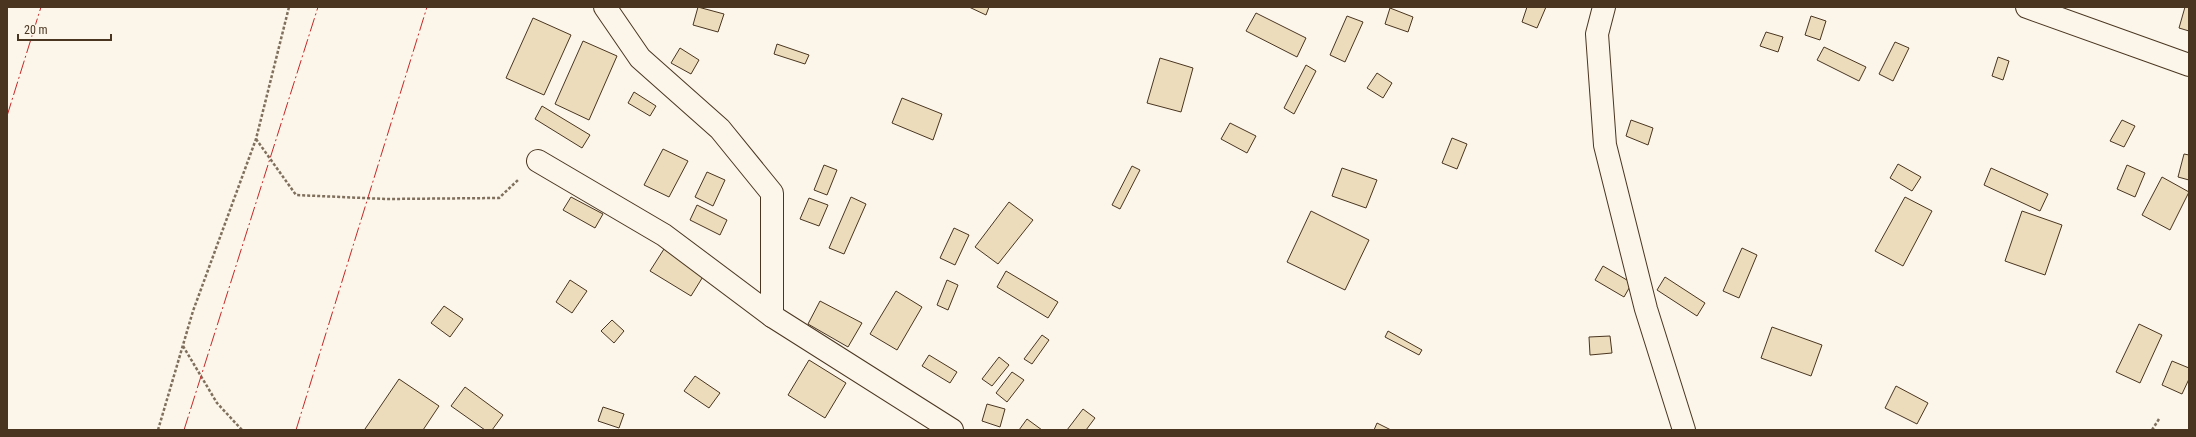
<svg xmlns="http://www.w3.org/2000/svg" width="2196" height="437" viewBox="0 0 2196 437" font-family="'Roboto Condensed',sans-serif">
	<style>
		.building { fill: #ecdcbc; stroke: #4a3520 }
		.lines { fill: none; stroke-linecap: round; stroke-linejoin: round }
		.minor-casing { stroke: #4a3520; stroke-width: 24 }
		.path { stroke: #7f6f5c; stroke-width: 2.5; stroke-dasharray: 3 2; stroke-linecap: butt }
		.minor { stroke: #fbf6e9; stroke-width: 22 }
		.power { stroke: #c62828; stroke-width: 1; stroke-dasharray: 14 3 2 3; stroke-linecap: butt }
	</style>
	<rect width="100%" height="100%" fill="#fbf6e9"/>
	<g class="building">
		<path d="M 698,7 L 724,14 L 718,32 L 693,25 Z"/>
		<path d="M 969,7 L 989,7 L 986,15 Z"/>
		<path d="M 1527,7 L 1546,7 L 1537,28 L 1522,22 Z"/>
		<path d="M 2185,7 L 2189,7 L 2189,31 L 2179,28 Z"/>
		<path d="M 1390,8 L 1413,17 L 1408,32 L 1385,24 Z"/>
		<path d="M 1256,13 L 1306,38 L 1297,57 L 1246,31 Z"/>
		<path d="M 1347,16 L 1363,22 L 1345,62 L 1330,55 Z"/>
		<path d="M 1811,16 L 1826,21 L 1820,40 L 1805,35 Z"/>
		<path d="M 533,18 L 571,35 L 544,95 L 506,78 Z"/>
		<path d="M 1766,32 L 1783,37 L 1778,52 L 1760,46 Z"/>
		<path d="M 583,41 L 617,56 L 589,120 L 555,104 Z"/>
		<path d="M 1895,42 L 1909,48 L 1893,81 L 1879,74 Z"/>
		<path d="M 777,44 L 809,55 L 805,64 L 774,54 Z"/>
		<path d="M 1824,47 L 1866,67 L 1859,81 L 1817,60 Z"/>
		<path d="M 680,48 L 699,60 L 691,74 L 671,63 Z"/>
		<path d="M 1998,57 L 2009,61 L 2003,80 L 1992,76 Z"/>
		<path d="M 1160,58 L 1193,68 L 1181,112 L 1147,103 Z"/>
		<path d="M 1306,65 L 1316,71 L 1294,114 L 1284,108 Z"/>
		<path d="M 1377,73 L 1392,83 L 1383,98 L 1367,88 Z"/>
		<path d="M 634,92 L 656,106 L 650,116 L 628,103 Z"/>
		<path d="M 902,98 L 942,114 L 933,140 L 892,123 Z"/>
		<path d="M 542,106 L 590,135 L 582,148 L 535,119 Z"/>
		<path d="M 1631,120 L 1653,128 L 1648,145 L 1626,136 Z"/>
		<path d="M 2122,120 L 2135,126 L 2124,147 L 2110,141 Z"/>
		<path d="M 1230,123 L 1256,136 L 1247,153 L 1221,139 Z"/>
		<path d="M 1452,138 L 1467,144 L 1457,169 L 1442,163 Z"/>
		<path d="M 663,149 L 688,161 L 669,197 L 644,185 Z"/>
		<path d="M 2184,154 L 2189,155 L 2189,180 L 2178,177 Z"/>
		<path d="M 1898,164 L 1921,177 L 1912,191 L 1890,178 Z"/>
		<path d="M 824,165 L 837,170 L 827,195 L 814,190 Z"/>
		<path d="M 2127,165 L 2145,173 L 2135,197 L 2117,189 Z"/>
		<path d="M 1132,166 L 1140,170 L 1120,209 L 1112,205 Z"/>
		<path d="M 1342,168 L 1377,180 L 1366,208 L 1332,196 Z"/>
		<path d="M 1991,168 L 2048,194 L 2040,211 L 1984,185 Z"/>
		<path d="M 707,172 L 725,180 L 713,206 L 695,197 Z"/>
		<path d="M 2162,177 L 2189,192 L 2170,230 L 2142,215 Z"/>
		<path d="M 571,197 L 603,214 L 595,228 L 563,210 Z"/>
		<path d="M 851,197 L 866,204 L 844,254 L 829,248 Z"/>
		<path d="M 1905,197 L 1932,211 L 1903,266 L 1875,251 Z"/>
		<path d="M 809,198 L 828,205 L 819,226 L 800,219 Z"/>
		<path d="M 1009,202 L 1033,220 L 998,264 L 975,247 Z"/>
		<path d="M 697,205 L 727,220 L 720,235 L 690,220 Z"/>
		<path d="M 1311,211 L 1369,240 L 1345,290 L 1287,262 Z"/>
		<path d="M 2022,211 L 2062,225 L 2045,275 L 2005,261 Z"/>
		<path d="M 954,228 L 969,235 L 955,265 L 940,258 Z"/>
		<path d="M 1742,248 L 1757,255 L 1739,298 L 1723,291 Z"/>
		<path d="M 664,249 L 704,275 L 691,296 L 650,271 Z"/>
		<path d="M 1603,266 L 1632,283 L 1624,297 L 1595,280 Z"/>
		<path d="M 1006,271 L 1058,302 L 1048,318 L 997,287 Z"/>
		<path d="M 1665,277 L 1705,303 L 1697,316 L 1657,290 Z"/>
		<path d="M 570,280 L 587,291 L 572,313 L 556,302 Z"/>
		<path d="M 947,280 L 958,285 L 948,310 L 937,305 Z"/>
		<path d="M 896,291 L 922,307 L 897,350 L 870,334 Z"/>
		<path d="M 820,301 L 862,323 L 848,347 L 808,324 Z"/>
		<path d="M 444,306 L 463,319 L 450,337 L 431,323 Z"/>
		<path d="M 612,320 L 624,331 L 614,343 L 601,331 Z"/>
		<path d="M 2139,324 L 2162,335 L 2140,383 L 2116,372 Z"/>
		<path d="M 1772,327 L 1822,345 L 1811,376 L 1761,358 Z"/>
		<path d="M 1388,331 L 1422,350 L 1419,355 L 1385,337 Z"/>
		<path d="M 1042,335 L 1049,340 L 1032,364 L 1024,359 Z"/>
		<path d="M 1610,336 L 1612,353 L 1590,355 L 1589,337 Z"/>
		<path d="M 929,355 L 957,372 L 950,383 L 922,366 Z"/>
		<path d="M 999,357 L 1009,365 L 992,386 L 982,379 Z"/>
		<path d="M 809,360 L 846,383 L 825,418 L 788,395 Z"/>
		<path d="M 2172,361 L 2189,368 L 2189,379 L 2182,394 L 2162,385 Z"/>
		<path d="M 1012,372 L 1024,380 L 1007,402 L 996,393 Z"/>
		<path d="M 695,376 L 720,393 L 709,408 L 684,391 Z"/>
		<path d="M 399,379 L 439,406 L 423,430 L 367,430 L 365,429 Z"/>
		<path d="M 1896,386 L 1928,403 L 1917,424 L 1885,408 Z"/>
		<path d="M 465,387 L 503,415 L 492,430 L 485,430 L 451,406 Z"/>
		<path d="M 987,404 L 1005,409 L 1000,427 L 982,421 Z"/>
		<path d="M 603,407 L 624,414 L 619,428 L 598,421 Z"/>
		<path d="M 1083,409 L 1095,418 L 1086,430 L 1067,430 Z"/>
		<path d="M 1027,419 L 1042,430 L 1019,430 Z"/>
		<path d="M 1377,423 L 1391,430 L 1374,430 Z"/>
	</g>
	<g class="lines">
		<g class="minor-casing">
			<g id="minor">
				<path d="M 605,7 L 640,58 L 720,129 L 772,193 L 772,316"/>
				<path d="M 1604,7 L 1597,34 L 1605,145 L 1646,309 L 1684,430"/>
				<path d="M 2027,7 L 2189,65"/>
				<path d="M 538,161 L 664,235 L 772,316 L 952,430"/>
			</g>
		</g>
		<g class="path">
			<path d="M 256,139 L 296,195 L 386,199 L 499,198 L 519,179"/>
			<path d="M 183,346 L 217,403 L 242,430"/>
			<path d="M 158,430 L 193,311 L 256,139 L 289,7"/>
			<path d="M 2152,430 L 2159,419"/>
		</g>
		<use href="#minor" class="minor"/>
		<g class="power">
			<path d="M 7,116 L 41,7"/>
			<path d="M 184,430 L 318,7"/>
			<path d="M 296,430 L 427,7"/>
		</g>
	</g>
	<rect width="2196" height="437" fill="none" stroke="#4a3520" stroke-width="16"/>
	<path d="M18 34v6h93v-6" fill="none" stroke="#4a3520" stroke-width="2"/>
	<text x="24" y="34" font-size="12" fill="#4a3520" stroke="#fbf6e9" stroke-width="3" paint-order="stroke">20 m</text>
</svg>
